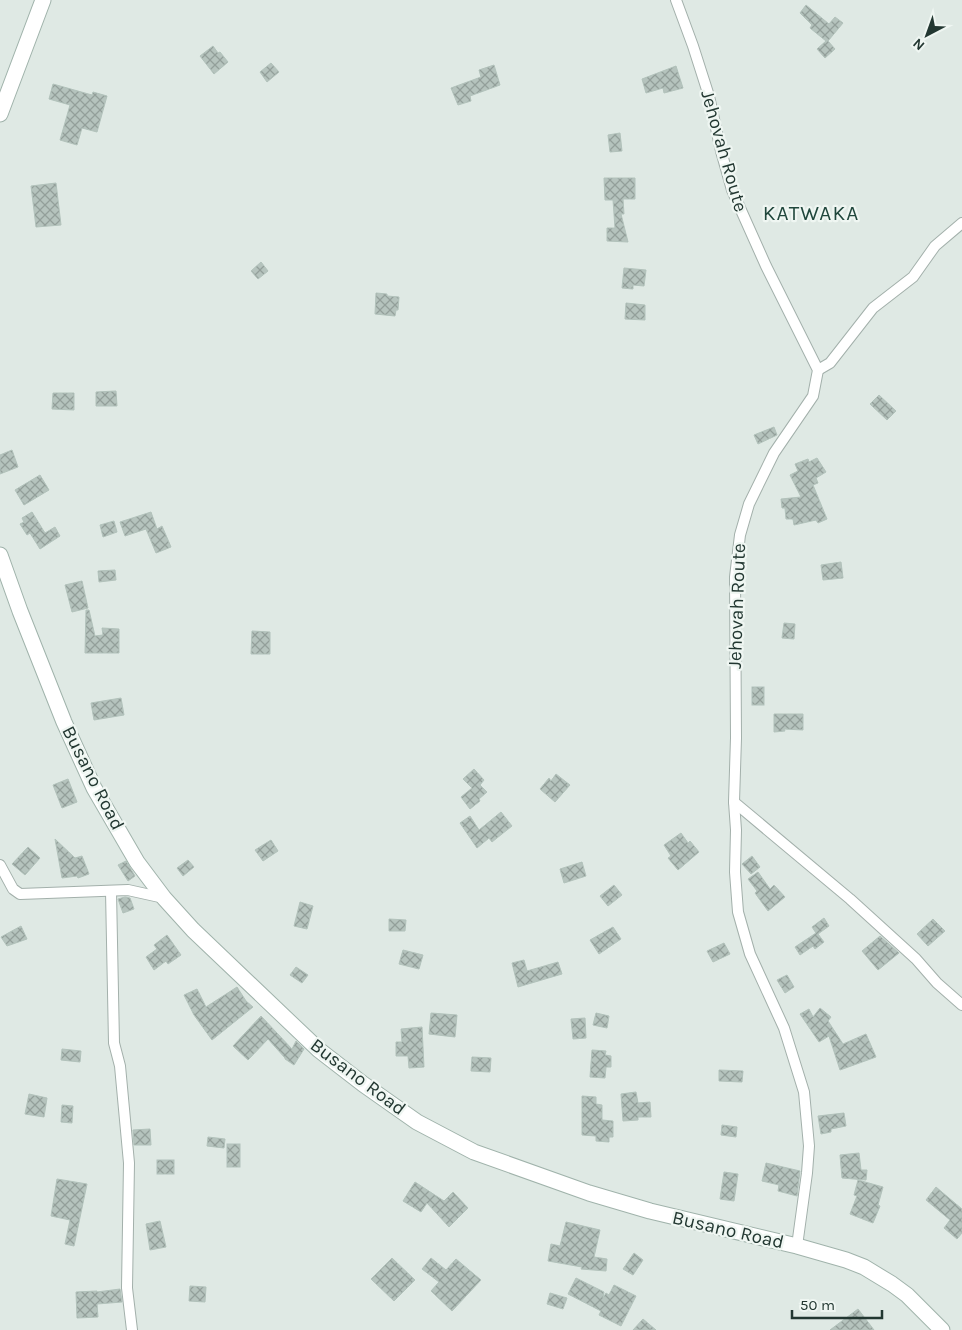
<svg xmlns="http://www.w3.org/2000/svg" width="962" height="1330" viewBox="0 0 962 1330" font-family="Karla,sans-serif">
	<style>
		.building { fill: url(#building-cross-hatch); stroke: #b2c2bb }
		.lines { fill: none; stroke-linecap: round; stroke-linejoin: round }
		.street-casing { stroke: #a3b0ab; stroke-width: 12 }
		.secondary-casing { stroke: #a0b3ab; stroke-width: 17 }
		.street { stroke: #fff; stroke-width: 10 }
		.secondary { stroke: #fff; stroke-width: 15 }
		.labels { text-anchor: middle; dominant-baseline: central; stroke-width: 4.5; stroke-linejoin: round; paint-order: stroke }
		.street-label { font-size: 19px; fill: #223731; stroke: #eff6f2 }
		.quarter-label { font-size: 21px; letter-spacing: 1px; fill: #20473c; stroke: #eff6f2 }
	</style>
	<defs>
		<pattern id="building-cross-hatch" width="8" height="8" patternUnits="userSpaceOnUse" patternTransform="scale(1.25)"><rect width="8" height="8" fill="#b5c3bd"/><path d="M0 0l8 8M0 8l8-8" fill="none" stroke="#939f9a"/></pattern>
	</defs>
	<rect width="100%" height="100%" fill="#dfe9e4"/>
	<g class="building">
		<path d="M 806,5 L 829,24 L 835,17 L 843,23 L 828,41 L 835,49 L 825,58 L 817,49 L 826,41 L 810,28 L 812,25 L 800,13 Z"/>
		<path d="M 213,46 L 218,53 L 220,52 L 228,62 L 214,74 L 200,56 Z"/>
		<path d="M 271,63 L 279,72 L 267,82 L 260,72 Z"/>
		<path d="M 494,65 L 500,85 L 470,96 L 471,101 L 458,105 L 451,88 L 481,77 L 479,70 Z"/>
		<path d="M 676,66 L 683,88 L 664,93 L 663,88 L 646,93 L 642,79 Z"/>
		<path d="M 53,84 L 92,95 L 93,92 L 107,96 L 97,132 L 82,128 L 77,145 L 60,140 L 70,105 L 49,99 Z"/>
		<path d="M 620,133 L 622,151 L 610,152 L 608,135 Z"/>
		<path d="M 604,178 L 635,178 L 635,199 L 623,199 L 624,214 L 621,214 L 628,242 L 607,241 L 607,228 L 615,228 L 613,200 L 605,200 Z"/>
		<path d="M 56,183 L 61,225 L 36,227 L 31,186 Z"/>
		<path d="M 261,262 L 268,271 L 258,279 L 251,271 Z"/>
		<path d="M 624,268 L 646,270 L 644,286 L 633,285 L 633,289 L 622,288 Z"/>
		<path d="M 376,293 L 387,294 L 387,296 L 399,297 L 398,310 L 396,310 L 395,316 L 375,314 Z"/>
		<path d="M 626,303 L 645,305 L 645,320 L 625,319 Z"/>
		<path d="M 116,391 L 117,406 L 96,406 L 96,392 Z"/>
		<path d="M 53,393 L 74,393 L 74,410 L 52,409 Z"/>
		<path d="M 879,395 L 896,411 L 887,420 L 870,404 Z"/>
		<path d="M 774,427 L 777,435 L 758,444 L 754,435 Z"/>
		<path d="M 12,450 L 18,467 L 0,474 L 0,455 Z"/>
		<path d="M 817,458 L 826,472 L 816,478 L 818,483 L 813,485 L 827,519 L 818,523 L 816,520 L 794,525 L 793,519 L 786,519 L 785,508 L 782,508 L 781,499 L 801,497 L 790,475 L 798,471 L 795,464 L 808,459 L 809,462 Z"/>
		<path d="M 40,475 L 49,490 L 24,505 L 15,490 Z"/>
		<path d="M 32,512 L 45,533 L 55,527 L 60,536 L 40,549 L 30,533 L 27,535 L 20,524 L 24,522 L 22,518 Z"/>
		<path d="M 151,512 L 157,529 L 162,526 L 171,547 L 156,553 L 146,529 L 125,536 L 120,522 Z"/>
		<path d="M 114,521 L 117,532 L 103,537 L 100,525 Z"/>
		<path d="M 841,562 L 843,578 L 823,580 L 821,565 Z"/>
		<path d="M 115,570 L 116,580 L 99,582 L 98,571 Z"/>
		<path d="M 82,581 L 88,608 L 72,612 L 65,585 Z"/>
		<path d="M 86,610 L 89,610 L 95,636 L 103,635 L 102,628 L 119,629 L 119,653 L 85,653 Z"/>
		<path d="M 784,623 L 795,624 L 794,639 L 782,638 Z"/>
		<path d="M 252,631 L 270,632 L 270,654 L 251,654 Z"/>
		<rect x="752" y="687" width="12" height="18"/>
		<path d="M 121,698 L 124,715 L 94,720 L 91,703 Z"/>
		<path d="M 774,714 L 803,714 L 803,730 L 784,729 L 785,731 L 774,732 Z"/>
		<path d="M 474,769 L 484,780 L 480,785 L 487,792 L 479,799 L 480,801 L 470,809 L 461,797 L 472,788 L 463,779 Z"/>
		<path d="M 556,774 L 570,785 L 555,802 L 540,789 L 549,778 L 551,781 Z"/>
		<path d="M 68,779 L 77,802 L 62,808 L 53,785 Z"/>
		<path d="M 501,812 L 512,826 L 492,842 L 489,838 L 477,848 L 460,823 L 470,816 L 479,830 Z"/>
		<path d="M 681,833 L 688,843 L 690,841 L 699,852 L 678,870 L 668,858 L 671,856 L 664,845 Z"/>
		<path d="M 55,839 L 75,858 L 82,856 L 89,874 L 78,878 L 77,876 L 62,878 Z"/>
		<path d="M 271,840 L 278,851 L 263,861 L 255,850 Z"/>
		<path d="M 28,847 L 40,858 L 25,875 L 12,864 Z"/>
		<path d="M 752,856 L 760,867 L 751,874 L 742,864 Z"/>
		<path d="M 188,860 L 194,867 L 183,876 L 177,868 Z"/>
		<path d="M 126,861 L 135,876 L 128,881 L 118,865 Z"/>
		<path d="M 582,862 L 586,876 L 564,883 L 560,869 Z"/>
		<path d="M 758,872 L 770,889 L 774,885 L 785,897 L 768,911 L 755,893 L 757,891 L 748,879 Z"/>
		<path d="M 614,885 L 622,895 L 608,906 L 600,896 Z"/>
		<path d="M 125,897 L 130,898 L 134,909 L 123,913 L 118,899 Z"/>
		<path d="M 300,902 L 313,906 L 307,929 L 294,926 Z"/>
		<path d="M 824,918 L 829,926 L 818,934 L 824,942 L 815,949 L 813,946 L 800,955 L 795,947 L 816,933 L 812,927 Z"/>
		<path d="M 389,919 L 406,920 L 405,931 L 389,931 Z"/>
		<path d="M 933,919 L 945,931 L 928,946 L 917,934 Z"/>
		<path d="M 21,926 L 27,939 L 7,946 L 1,937 Z"/>
		<path d="M 613,927 L 621,939 L 599,954 L 590,940 Z"/>
		<path d="M 167,935 L 181,955 L 168,964 L 166,961 L 154,970 L 146,957 L 157,949 L 154,945 Z"/>
		<path d="M 880,936 L 899,953 L 878,970 L 862,951 Z"/>
		<path d="M 724,943 L 730,954 L 713,962 L 707,951 Z"/>
		<path d="M 403,950 L 423,955 L 419,969 L 399,964 Z"/>
		<path d="M 524,960 L 527,971 L 558,962 L 562,974 L 518,987 L 512,963 Z"/>
		<path d="M 296,967 L 308,975 L 302,983 L 290,975 Z"/>
		<path d="M 787,975 L 794,987 L 785,993 L 777,980 Z"/>
		<path d="M 237,987 L 246,1001 L 253,1007 L 212,1040 L 194,1015 L 184,995 L 197,989 L 206,1007 Z"/>
		<path d="M 820,1008 L 831,1017 L 828,1021 L 843,1044 L 866,1034 L 876,1057 L 840,1070 L 829,1036 L 819,1042 L 800,1014 L 809,1009 L 813,1017 Z"/>
		<path d="M 431,1013 L 457,1015 L 455,1037 L 429,1034 Z"/>
		<path d="M 596,1013 L 609,1016 L 607,1028 L 593,1025 Z"/>
		<path d="M 261,1016 L 292,1049 L 296,1041 L 304,1049 L 294,1065 L 285,1059 L 285,1058 L 268,1039 L 248,1060 L 233,1046 Z"/>
		<path d="M 585,1018 L 586,1038 L 573,1039 L 571,1019 Z"/>
		<path d="M 422,1027 L 424,1067 L 409,1068 L 408,1056 L 396,1056 L 396,1042 L 402,1042 L 401,1029 Z"/>
		<path d="M 62,1049 L 81,1051 L 80,1062 L 61,1060 Z"/>
		<path d="M 592,1050 L 606,1051 L 605,1055 L 611,1056 L 611,1067 L 606,1067 L 605,1078 L 590,1077 Z"/>
		<path d="M 472,1057 L 491,1058 L 490,1072 L 471,1071 Z"/>
		<path d="M 719,1070 L 743,1071 L 742,1082 L 719,1081 Z"/>
		<path d="M 636,1092 L 638,1103 L 650,1102 L 651,1117 L 638,1117 L 638,1120 L 623,1121 L 621,1094 Z"/>
		<path d="M 29,1094 L 47,1098 L 44,1117 L 25,1114 Z"/>
		<path d="M 582,1096 L 596,1097 L 596,1104 L 602,1105 L 602,1120 L 613,1121 L 613,1137 L 609,1137 L 609,1142 L 596,1141 L 596,1136 L 582,1135 Z"/>
		<path d="M 62,1105 L 73,1106 L 72,1123 L 61,1122 Z"/>
		<path d="M 844,1113 L 846,1126 L 831,1129 L 831,1132 L 821,1134 L 818,1116 Z"/>
		<path d="M 722,1125 L 737,1127 L 736,1137 L 721,1135 Z"/>
		<path d="M 150,1129 L 151,1145 L 134,1145 L 133,1130 Z"/>
		<path d="M 208,1137 L 225,1139 L 224,1148 L 207,1146 Z"/>
		<rect x="227" y="1144" width="13" height="23"/>
		<path d="M 859,1153 L 861,1170 L 867,1170 L 866,1180 L 842,1178 L 840,1155 Z"/>
		<rect x="157" y="1160" width="17" height="14"/>
		<path d="M 766,1163 L 800,1171 L 797,1196 L 778,1191 L 779,1185 L 762,1181 Z"/>
		<path d="M 724,1172 L 738,1174 L 734,1201 L 720,1199 Z"/>
		<path d="M 57,1179 L 87,1184 L 74,1246 L 65,1244 L 70,1220 L 51,1216 Z"/>
		<path d="M 858,1180 L 883,1187 L 878,1205 L 880,1206 L 873,1223 L 850,1214 L 857,1196 L 854,1195 Z"/>
		<path d="M 415,1182 L 444,1201 L 453,1192 L 468,1208 L 449,1227 L 427,1203 L 421,1212 L 403,1201 Z"/>
		<path d="M 936,1187 L 962,1209 L 962,1233 L 957,1239 L 944,1228 L 950,1220 L 926,1200 Z"/>
		<path d="M 160,1221 L 166,1247 L 150,1250 L 146,1224 Z"/>
		<path d="M 566,1222 L 600,1230 L 594,1257 L 607,1259 L 606,1271 L 581,1269 L 582,1267 L 548,1261 L 551,1244 L 560,1246 Z"/>
		<path d="M 634,1253 L 643,1260 L 633,1275 L 623,1269 Z"/>
		<path d="M 392,1258 L 415,1280 L 394,1301 L 371,1279 Z"/>
		<path d="M 431,1258 L 446,1270 L 456,1259 L 481,1280 L 452,1311 L 431,1291 L 439,1282 L 422,1269 Z"/>
		<path d="M 576,1278 L 604,1292 L 603,1298 L 606,1293 L 609,1295 L 614,1285 L 636,1296 L 621,1326 L 599,1315 L 601,1311 L 568,1294 Z"/>
		<path d="M 190,1286 L 206,1287 L 205,1302 L 189,1301 Z"/>
		<path d="M 120,1289 L 122,1302 L 97,1304 L 98,1317 L 77,1318 L 76,1292 L 97,1291 L 97,1292 Z"/>
		<path d="M 550,1293 L 567,1298 L 563,1309 L 547,1304 Z"/>
		<path d="M 858,1309 L 874,1330 L 830,1330 Z"/>
		<path d="M 643,1319 L 656,1330 L 633,1330 Z"/>
	</g>
	<g class="lines">
		<g class="street-casing">
			<g id="street">
				<path d="M 676,0 L 693,46 L 709,96 L 721,151 L 732,190 L 766,266 L 818,370 L 813,396 L 774,453 L 749,504 L 740,535 L 735,577 L 736,738 L 734,802 L 736,830 L 735,872 L 738,912 L 750,954 L 784,1028 L 804,1092 L 809,1146 L 807,1173 L 797,1246"/>
				<path d="M 818,370 L 830,363 L 873,308 L 913,277 L 935,246 L 962,223"/>
				<path d="M 734,802 L 850,899 L 916,959 L 937,983 L 962,1005"/>
				<path d="M 0,865 L 13,889 L 20,894 L 128,890 L 164,898"/>
				<path d="M 111,891 L 114,1043 L 120,1066 L 129,1163 L 127,1288 L 132,1330"/>
			</g>
		</g>
		<g class="secondary-casing">
			<g id="secondary">
				<path d="M 0,114 L 43,0"/>
				<path d="M 0,555 L 20,611 L 64,722 L 94,788 L 137,862 L 164,898 L 193,930 L 319,1050 L 363,1084 L 417,1122 L 474,1152 L 589,1193 L 650,1211 L 797,1246 L 846,1260 L 864,1267 L 892,1284 L 907,1295 L 942,1330"/>
			</g>
		</g>
		<use href="#street" class="street"/>
		<use href="#secondary" class="secondary"/>
	</g>
	<g class="labels">
		<g class="street-label">
			<text transform="translate(724 151) rotate(74)">Jehovah Route</text>
			<text transform="translate(737 606) rotate(-88)">Jehovah Route</text>
			<text transform="translate(93 778) rotate(63)">Busano Road</text>
			<text transform="translate(358 1077) rotate(37)">Busano Road</text>
			<text transform="translate(728 1230) rotate(13)">Busano Road</text>
		</g>
		<g class="quarter-label">
			<text x="811" y="213">KATWAKA</text>
		</g>
	</g>
	<g transform="translate(927 35) rotate(221)" stroke="#eff6f2" stroke-width="4" paint-order="stroke">
	<path d="M0-4L9 19L0 12L-9 19Z" fill="#223731"/>
	<text y="-8" font-size="14" font-weight="bold" text-anchor="middle" fill="#223731">N</text>
	</g>
	<path d="M792 1310v8h90v-8" fill="none" stroke="#223731" stroke-width="2.5"/>
	<text x="800" y="1310" font-size="15" fill="#223731" stroke="#eff6f2" stroke-width="4" paint-order="stroke">50 m</text>
</svg>
